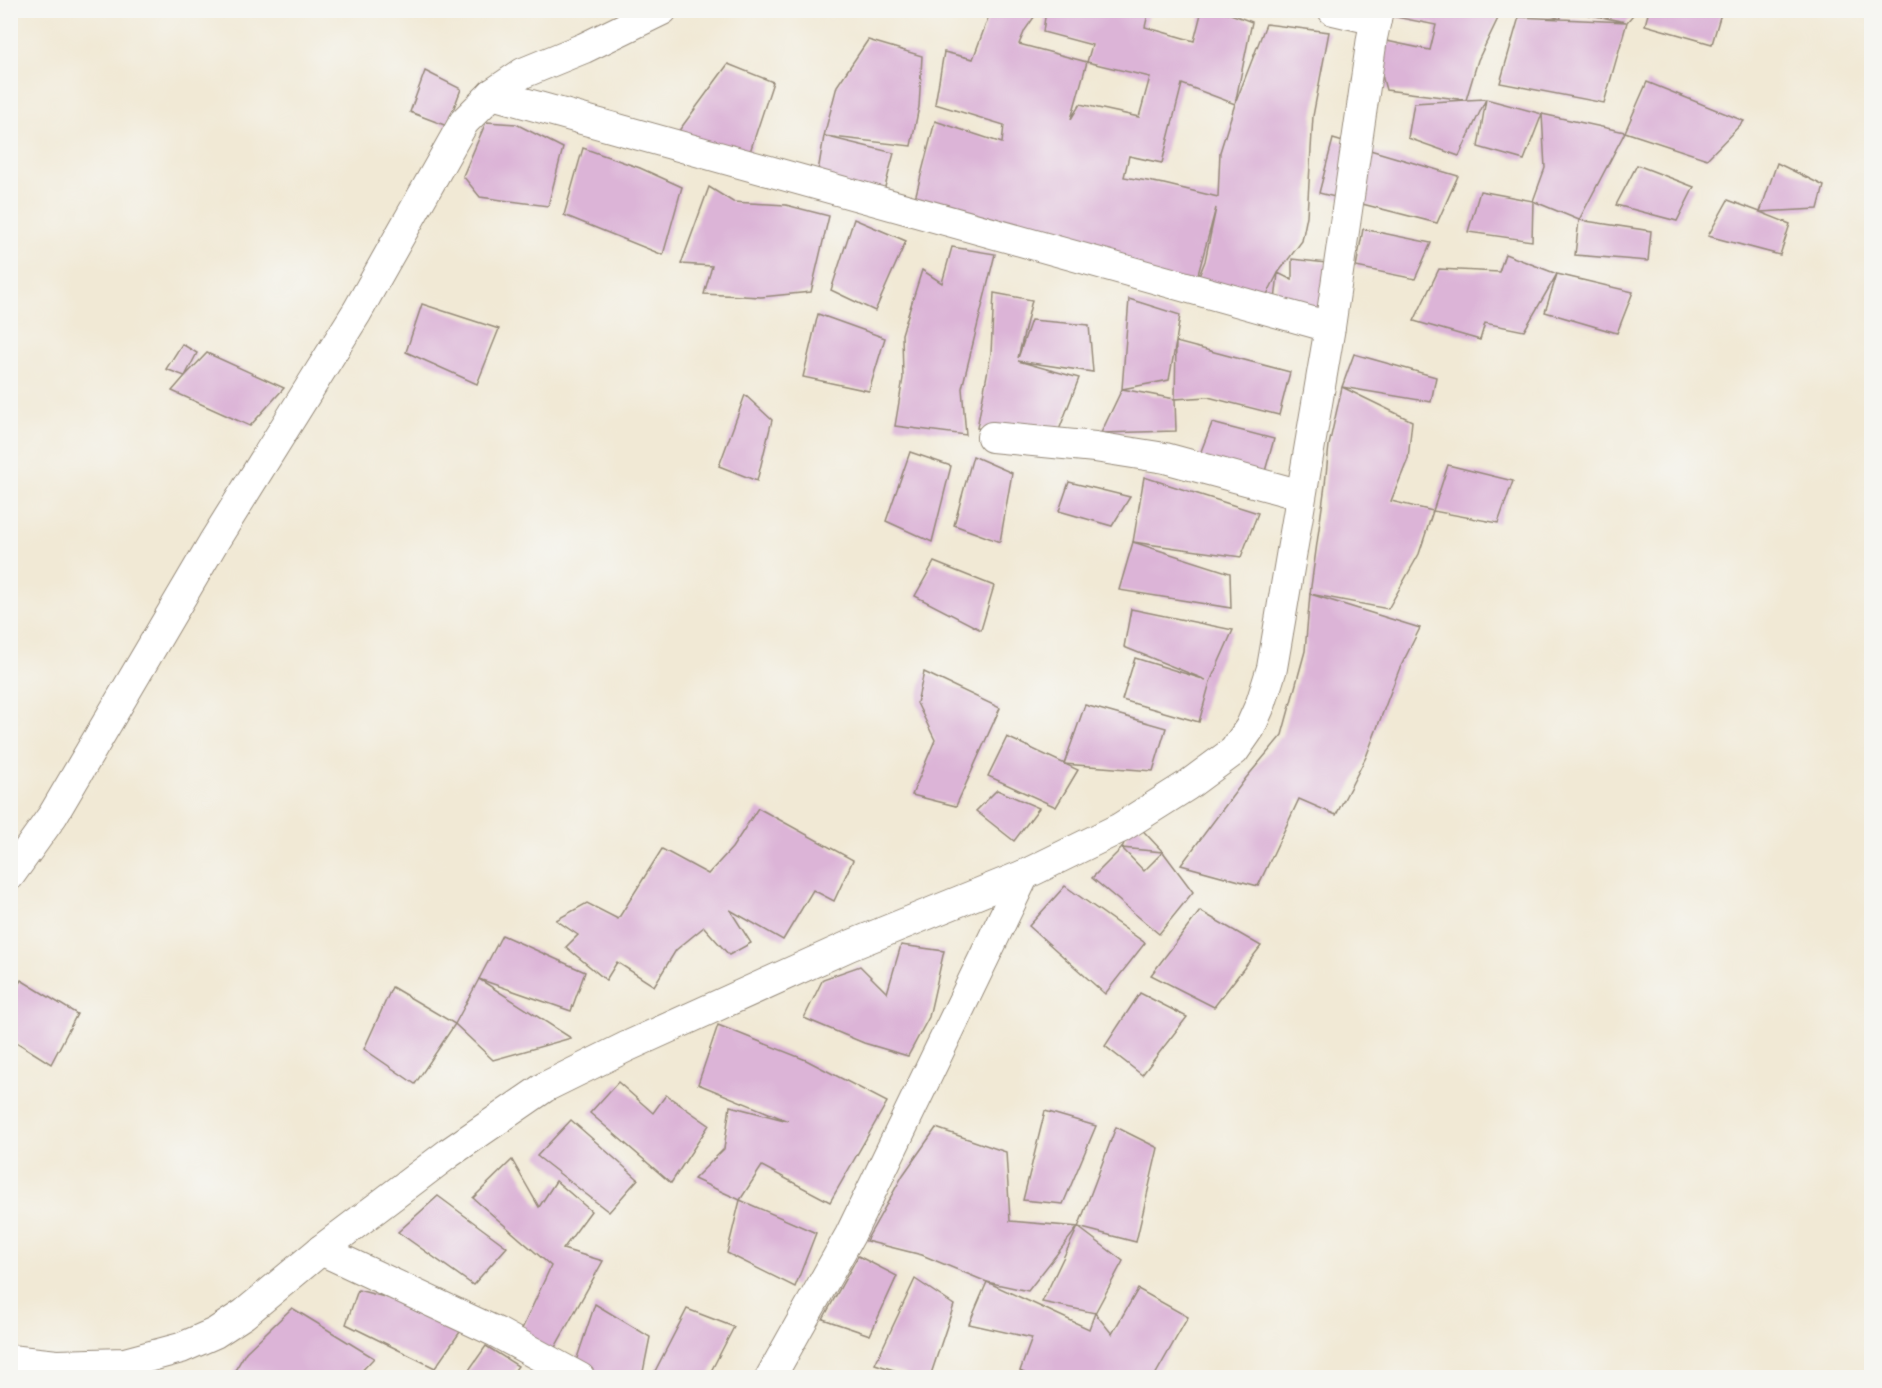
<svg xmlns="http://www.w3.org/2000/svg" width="1882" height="1388" viewBox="0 0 1882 1388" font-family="'Comic Neue',sans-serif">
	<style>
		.building { fill: #dcb4d7; fill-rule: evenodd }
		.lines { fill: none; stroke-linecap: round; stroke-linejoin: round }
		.street-casing { stroke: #968a7a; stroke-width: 32 }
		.street { stroke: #fff; stroke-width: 30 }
	</style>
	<rect width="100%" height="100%" fill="#f6f6f2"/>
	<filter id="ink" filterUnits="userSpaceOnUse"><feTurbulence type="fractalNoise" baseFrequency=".0167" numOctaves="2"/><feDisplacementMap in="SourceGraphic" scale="12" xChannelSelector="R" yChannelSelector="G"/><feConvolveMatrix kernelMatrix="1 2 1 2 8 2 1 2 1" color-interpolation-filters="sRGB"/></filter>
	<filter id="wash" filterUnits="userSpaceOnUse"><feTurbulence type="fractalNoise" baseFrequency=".008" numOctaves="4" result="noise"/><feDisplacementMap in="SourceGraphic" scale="24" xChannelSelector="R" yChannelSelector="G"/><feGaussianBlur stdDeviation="1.35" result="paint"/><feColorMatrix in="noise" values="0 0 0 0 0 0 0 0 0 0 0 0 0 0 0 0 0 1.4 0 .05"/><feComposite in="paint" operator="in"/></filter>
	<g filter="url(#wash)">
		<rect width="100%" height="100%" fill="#f1e9d5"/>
		<g id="blocks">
			<g class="building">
				<path d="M 991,10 L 1039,10 L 1025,30 L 1019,44 L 1087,62 L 1092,45 L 1043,32 L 1046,10 L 1149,10 L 1145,27 L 1194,41 L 1202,10 L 1220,10 L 1252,22 L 1235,104 L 1182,84 L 1162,163 L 1129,156 L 1124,177 L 1164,184 L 1218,197 L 1220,152 L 1235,104 L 1266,24 L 1329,32 L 1313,116 L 1307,216 L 1302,241 L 1278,273 L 1292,280 L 1292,259 L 1335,264 L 1329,323 L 1274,310 L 1278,273 L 1260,308 L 912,210 L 935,121 L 1002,143 L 1004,125 L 935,104 L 944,52 L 973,59 ZM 1087,62 L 1150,77 L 1139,117 L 1080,104 L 1071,119 ZM 1216,208 L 1205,261 L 1194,289 Z"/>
				<path d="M 1392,10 L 1502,10 L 1478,60 L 1466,100 L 1486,99 L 1542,114 L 1524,160 L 1478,147 L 1486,99 L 1459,156 L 1408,138 L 1414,103 L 1466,100 L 1386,90 L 1372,38 L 1430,50 L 1436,25 L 1391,16 Z"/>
				<path d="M 1535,10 L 1560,10 L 1561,19 L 1626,22 L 1565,10 L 1637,10 L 1627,22 L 1604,103 L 1500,83 L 1519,17 L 1561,19 Z"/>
				<path d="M 1649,10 L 1722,10 L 1712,44 L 1645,25 Z"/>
				<path d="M 868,40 L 922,56 L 919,107 L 911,146 L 824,136 L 894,153 L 881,202 L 816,183 L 824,136 L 837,86 Z"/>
				<path d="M 728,64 L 773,82 L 746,164 L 678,132 Z"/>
				<path d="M 425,71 L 461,89 L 447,126 L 410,112 Z"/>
				<path d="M 1647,82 L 1744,121 L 1707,159 L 1625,132 Z"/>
				<path d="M 1542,114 L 1625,132 L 1579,220 L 1533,201 L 1545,168 Z"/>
				<path d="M 486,122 L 516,124 L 563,148 L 548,206 L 480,197 L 463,176 Z"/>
				<path d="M 1333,139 L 1458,176 L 1437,223 L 1319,193 Z"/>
				<path d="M 583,148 L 640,168 L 682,187 L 663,255 L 564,215 Z"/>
				<path d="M 1777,163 L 1824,186 L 1818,209 L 1760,212 L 1790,224 L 1780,255 L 1708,236 L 1728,200 L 1760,212 Z"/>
				<path d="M 1637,165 L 1694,187 L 1677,221 L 1616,205 Z"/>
				<path d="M 709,187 L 733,202 L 786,205 L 829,216 L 811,292 L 761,297 L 704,294 L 712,266 L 681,264 Z"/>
				<path d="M 1480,191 L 1533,201 L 1532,241 L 1468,232 Z"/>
				<path d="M 854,219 L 906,241 L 875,311 L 831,290 Z"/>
				<path d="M 1579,220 L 1651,231 L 1648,261 L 1575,255 Z"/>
				<path d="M 1363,229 L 1431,243 L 1415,279 L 1356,267 Z"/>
				<path d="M 952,247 L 995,254 L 962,388 L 966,435 L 895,426 L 903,378 L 902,334 L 922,270 L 942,283 Z"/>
				<path d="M 1505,254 L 1557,274 L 1633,292 L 1617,333 L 1545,312 L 1557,274 L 1524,331 L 1485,323 L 1480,340 L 1414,321 L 1439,269 L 1499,272 Z"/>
				<path d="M 994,293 L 1032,300 L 1018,358 L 1031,320 L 1089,325 L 1093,372 L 1018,361 L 1079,378 L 1056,438 L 977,428 L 991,353 Z"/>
				<path d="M 1129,299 L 1180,315 L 1176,342 L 1290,372 L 1279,415 L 1208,397 L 1175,399 L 1176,431 L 1101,433 L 1122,389 ZM 1176,342 L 1175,399 L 1122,389 L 1169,380 Z"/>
				<path d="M 422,304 L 499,329 L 477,384 L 406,352 Z"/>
				<path d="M 818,314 L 885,338 L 869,391 L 803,377 Z"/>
				<path d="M 182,344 L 197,353 L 185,376 L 207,353 L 284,388 L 250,426 L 172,391 L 185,376 L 166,369 Z"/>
				<path d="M 1354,354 L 1436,377 L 1431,402 L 1342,387 L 1412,421 L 1408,459 L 1391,501 L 1433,511 L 1419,554 L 1388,609 L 1310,594 L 1325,485 L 1329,445 L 1342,387 Z"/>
				<path d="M 745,395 L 772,420 L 757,481 L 719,466 Z"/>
				<path d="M 1212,423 L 1274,439 L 1264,475 L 1198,459 Z"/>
				<path d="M 910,452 L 951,466 L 932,542 L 886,521 Z"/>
				<path d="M 973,456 L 1012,473 L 1000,542 L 954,525 Z"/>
				<path d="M 1448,465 L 1513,481 L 1498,523 L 1433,511 Z"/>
				<path d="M 1144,477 L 1258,513 L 1241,557 L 1133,542 Z"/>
				<path d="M 1069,482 L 1130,497 L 1112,526 L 1059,511 Z"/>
				<path d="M 1133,542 L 1230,573 L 1231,608 L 1119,590 Z"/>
				<path d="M 934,562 L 994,586 L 981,630 L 915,596 Z"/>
				<path d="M 1310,594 L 1420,628 L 1399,670 L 1366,757 L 1336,815 L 1299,799 L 1258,886 L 1181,865 L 1246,778 L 1282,735 L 1305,651 Z"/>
				<path d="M 1131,609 L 1233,630 L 1210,682 L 1199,722 L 1122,700 L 1135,658 L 1206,680 L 1124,647 Z"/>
				<path d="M 924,672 L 1000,708 L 956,806 L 912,795 L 935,740 L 917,703 Z"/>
				<path d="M 1085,705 L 1166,728 L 1153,771 L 1064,764 Z"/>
				<path d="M 1007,737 L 1078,770 L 1056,807 L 988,776 Z"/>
				<path d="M 997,790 L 1039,808 L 1014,841 L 976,811 Z"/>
				<path d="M 758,808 L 853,860 L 834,901 L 813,890 L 783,940 L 730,910 L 751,943 L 729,955 L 704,927 L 676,950 L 654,986 L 617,962 L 606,980 L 566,947 L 578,935 L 556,920 L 587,903 L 618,919 L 662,849 L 708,874 L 732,848 Z"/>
				<path d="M 1133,820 L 1163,852 L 1122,848 Z"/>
				<path d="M 1122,848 L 1144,871 L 1163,852 L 1193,892 L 1159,934 L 1092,878 Z"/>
				<path d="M 1065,886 L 1145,943 L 1105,994 L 1029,926 Z"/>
				<path d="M 1200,911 L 1261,946 L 1214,1007 L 1151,975 Z"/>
				<path d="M 502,935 L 585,972 L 571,1011 L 479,979 Z"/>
				<path d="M 901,945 L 944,951 L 929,1017 L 908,1056 L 864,1043 L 804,1018 L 823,979 L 860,966 L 887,993 Z"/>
				<path d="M 479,979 L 571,1038 L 493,1060 L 455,1024 Z"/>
				<path d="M 21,980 L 77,1014 L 51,1064 L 10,1038 L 10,998 Z"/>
				<path d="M 392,987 L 455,1024 L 415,1084 L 364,1049 Z"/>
				<path d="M 1140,993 L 1187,1017 L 1142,1075 L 1105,1046 Z"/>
				<path d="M 718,1025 L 806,1060 L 887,1102 L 830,1202 L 762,1166 L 740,1200 L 694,1179 L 724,1149 L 730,1106 L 788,1121 L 698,1084 Z"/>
				<path d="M 618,1082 L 653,1113 L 666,1095 L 709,1125 L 671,1183 L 590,1113 Z"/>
				<path d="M 1045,1111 L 1096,1126 L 1063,1204 L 1023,1200 Z"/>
				<path d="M 571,1120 L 638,1179 L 609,1212 L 537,1156 Z"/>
				<path d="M 1116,1127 L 1158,1148 L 1136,1242 L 1078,1227 L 1123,1261 L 1095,1313 L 1042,1302 L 1079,1225 Z"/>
				<path d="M 936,1128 L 1006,1152 L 1010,1221 L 1078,1227 L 1028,1291 L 987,1282 L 922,1255 L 866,1241 L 903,1175 Z"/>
				<path d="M 512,1160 L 539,1207 L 556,1181 L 591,1211 L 563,1249 L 603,1261 L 548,1360 L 516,1342 L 551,1266 L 473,1198 Z"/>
				<path d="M 438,1196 L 507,1247 L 473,1285 L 398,1232 Z"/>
				<path d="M 740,1200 L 816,1233 L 795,1287 L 727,1253 Z"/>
				<path d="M 858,1256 L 897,1276 L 870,1335 L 823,1319 Z"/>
				<path d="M 915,1279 L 954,1305 L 930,1377 L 915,1377 L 875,1364 Z"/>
				<path d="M 987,1282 L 1089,1329 L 1095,1313 L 1112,1334 L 1138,1289 L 1188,1317 L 1154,1377 L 1080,1377 L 1073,1374 L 1071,1377 L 1032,1377 L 1020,1371 L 1032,1338 L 969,1324 Z"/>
				<path d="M 358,1290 L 469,1319 L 435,1368 L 346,1324 Z"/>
				<path d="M 595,1304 L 650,1337 L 642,1377 L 580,1377 L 572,1373 Z"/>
				<path d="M 292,1308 L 374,1358 L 356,1377 L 231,1377 L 246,1352 Z"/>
				<path d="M 687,1309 L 734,1327 L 708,1377 L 652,1377 Z"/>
				<path d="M 486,1346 L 518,1366 L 510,1377 L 464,1377 Z"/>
			</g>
		</g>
	</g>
	<g filter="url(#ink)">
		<use href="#blocks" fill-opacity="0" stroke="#968a7a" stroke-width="1.5"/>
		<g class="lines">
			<g class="street-casing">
				<g id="street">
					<path d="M 1333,10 L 1376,20"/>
					<path d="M 492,94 L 1330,327"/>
					<path d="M 992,437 L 1095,447 L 1165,458 L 1301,495"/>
					<path d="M 10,875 L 53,815 L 213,543 L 357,312 L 464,122 L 492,94 L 523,73 L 584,48 L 662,10"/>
					<path d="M 321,1250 L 496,1332 L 580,1378"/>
					<path d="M 10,1360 L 57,1365 L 125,1363 L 181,1348 L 215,1333 L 244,1314 L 321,1250 L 449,1153 L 545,1087 L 626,1047 L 849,946 L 1024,875 L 1120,828 L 1188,785 L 1234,751 L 1250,728 L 1261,703 L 1272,668 L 1330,327 L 1372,38 L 1378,10"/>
					<path d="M 770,1378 L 850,1235 L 1024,875"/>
				</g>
			</g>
			<use href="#street" class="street"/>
		</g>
	</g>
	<rect width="1882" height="1388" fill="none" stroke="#f6f6f2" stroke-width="36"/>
</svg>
